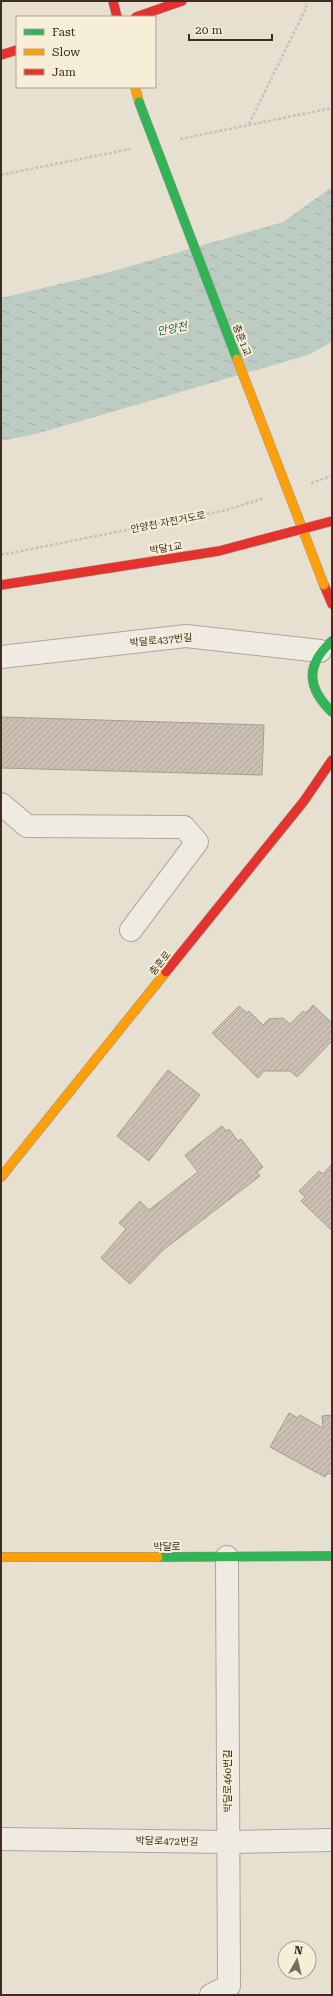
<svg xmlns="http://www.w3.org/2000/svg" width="333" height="1996" viewBox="0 0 333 1996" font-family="'Roboto Serif','Noto Sans KR',serif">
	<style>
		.water { fill: url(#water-ripples) }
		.building { fill: url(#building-hatch); stroke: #a89c90 }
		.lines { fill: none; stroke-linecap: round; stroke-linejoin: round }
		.street-casing { stroke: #ada599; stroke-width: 24 }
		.fast-casing { stroke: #9c958a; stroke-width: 10 }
		.slow-casing { stroke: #9c958a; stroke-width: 10 }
		.jam-casing { stroke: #9c958a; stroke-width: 10 }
		.path { stroke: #c8c2b9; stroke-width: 2.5; stroke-dasharray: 3 2; stroke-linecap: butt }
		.street { stroke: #efebe3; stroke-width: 22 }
		.fast { stroke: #30b455; stroke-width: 9 }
		.slow { stroke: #ff9f0a; stroke-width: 9 }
		.jam { stroke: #e5322d; stroke-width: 9 }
		.fast-bridge-casing { stroke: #9c958a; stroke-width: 10; stroke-linecap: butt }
		.slow-bridge-casing { stroke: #9c958a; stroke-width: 10; stroke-linecap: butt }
		.jam-bridge-casing { stroke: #9c958a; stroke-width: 10; stroke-linecap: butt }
		.fast-bridge { stroke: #30b455; stroke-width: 9 }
		.slow-bridge { stroke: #ff9f0a; stroke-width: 9 }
		.jam-bridge { stroke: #e5322d; stroke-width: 9 }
		.labels { text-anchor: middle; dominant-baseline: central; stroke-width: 4; stroke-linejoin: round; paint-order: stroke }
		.street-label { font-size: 10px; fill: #3d2e20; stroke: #f7eed8 }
		.water-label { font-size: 11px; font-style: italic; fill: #2f5d5a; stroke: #f7eed8 }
	</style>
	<defs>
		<pattern id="water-ripples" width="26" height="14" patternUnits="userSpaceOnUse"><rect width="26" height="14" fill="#bcccc2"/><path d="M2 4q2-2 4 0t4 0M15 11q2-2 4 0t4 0" fill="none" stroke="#a2b0a6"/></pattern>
		<pattern id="building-hatch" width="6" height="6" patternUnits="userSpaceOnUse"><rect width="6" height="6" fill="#cbbfb2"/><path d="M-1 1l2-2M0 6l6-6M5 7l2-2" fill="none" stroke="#afa499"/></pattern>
	</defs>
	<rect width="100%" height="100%" fill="#e7e0d1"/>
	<path class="water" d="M 332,187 L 332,342 L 308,355 L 36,434 L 1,441 L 1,298 L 106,273 L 283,222 Z"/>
	<g class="building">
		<path d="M 1,717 L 264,725 L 262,775 L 1,768 Z"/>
		<path d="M 313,1005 L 332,1023 L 332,1041 L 297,1077 L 290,1071 L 264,1071 L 258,1078 L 212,1033 L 239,1006 L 247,1013 L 249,1011 L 263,1025 L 269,1019 L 283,1018 L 290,1024 L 303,1011 L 306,1013 Z"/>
		<path d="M 168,1070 L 200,1095 L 149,1161 L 117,1136 Z"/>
		<path d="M 222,1126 L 226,1131 L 229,1129 L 238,1141 L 241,1139 L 263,1167 L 257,1172 L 260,1176 L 163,1250 L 130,1284 L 101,1258 L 126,1229 L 119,1223 L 140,1201 L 149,1210 L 198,1172 L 185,1155 Z"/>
		<path d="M 332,1164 L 332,1231 L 301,1201 L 305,1197 L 299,1191 L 319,1171 L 323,1174 Z"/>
		<path d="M 289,1413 L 298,1418 L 300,1415 L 321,1427 L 323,1427 L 322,1416 L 332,1415 L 332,1475 L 328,1473 L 325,1477 L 270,1447 Z"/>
	</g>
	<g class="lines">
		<g class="street-casing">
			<g id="street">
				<path d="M 1,657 L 186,636 L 320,651"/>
				<path d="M 1,804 L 27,826 L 184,827 L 197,842 L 131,930"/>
				<path d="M 1,1839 L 227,1842 L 332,1840"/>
				<path d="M 211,1995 L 229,1986 L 227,1557"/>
			</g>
		</g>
		<g class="fast-casing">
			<g id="fast">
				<path d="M 332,641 C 305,665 307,688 332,712"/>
				<path d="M 158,1557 L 332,1556"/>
			</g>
		</g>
		<g class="slow-casing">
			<g id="slow">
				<path d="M 135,87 L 139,102"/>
				<path d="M 1,1177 L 166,972"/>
				<path d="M 1,1557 L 158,1557"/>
			</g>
		</g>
		<g class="jam-casing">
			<g id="jam">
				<path d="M 113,1 L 117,17"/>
				<path d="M 136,17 L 182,1"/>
				<path d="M 1,55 L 17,50"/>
				<path d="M 324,585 L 332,604"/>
				<path d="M 166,972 L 304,801 L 332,760"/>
			</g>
		</g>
		<g class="path">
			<path d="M 249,124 L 306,8 L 306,1"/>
			<path d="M 180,139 L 332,108"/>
			<path d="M 1,175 L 130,149"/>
			<path d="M 311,483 L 332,476"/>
			<path d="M 1,555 L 227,510 L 264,498"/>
		</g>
		<use href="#street" class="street"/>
		<use href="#fast" class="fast"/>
		<use href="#slow" class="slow"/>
		<use href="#jam" class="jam"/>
		<g class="fast-bridge-casing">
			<path id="fast-bridge" d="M 139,102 L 237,359"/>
		</g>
		<g class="slow-bridge-casing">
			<path id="slow-bridge" d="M 237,359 L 324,585"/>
		</g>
		<g class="jam-bridge-casing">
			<path id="jam-bridge" d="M 1,585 L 219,551 L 332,521"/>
		</g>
		<use href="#fast-bridge" class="fast-bridge"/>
		<use href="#slow-bridge" class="slow-bridge"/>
		<use href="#jam-bridge" class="jam-bridge"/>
	</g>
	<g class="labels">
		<g class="street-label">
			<text transform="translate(242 340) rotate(69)">충훈1교</text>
			<text transform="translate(168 522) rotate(-11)">안양천 자전거도로</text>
			<text transform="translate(166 548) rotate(-9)">박달1교</text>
			<text transform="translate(161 640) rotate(-5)">박달로437번길</text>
			<text transform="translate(160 963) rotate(-51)">충훈로</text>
			<text x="167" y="1546">박달로</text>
			<text transform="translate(227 1781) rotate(-90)">박달로460번길</text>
			<text transform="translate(167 1841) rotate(1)">박달로472번길</text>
		</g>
		<g class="water-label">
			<text transform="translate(172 329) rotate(-11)">안양천</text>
		</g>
	</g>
	<rect width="333" height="1996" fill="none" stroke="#3d2e20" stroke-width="4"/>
	<rect x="16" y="16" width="140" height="72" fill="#f7eed8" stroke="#ada18e"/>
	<rect x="24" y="29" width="20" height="6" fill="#30b455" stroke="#ada18e"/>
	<text x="52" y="36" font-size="12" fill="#3d2e20">Fast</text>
	<rect x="24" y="49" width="20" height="6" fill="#ff9f0a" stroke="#ada18e"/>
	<text x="52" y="56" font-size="12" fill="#3d2e20">Slow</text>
	<rect x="24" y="69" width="20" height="6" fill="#e5322d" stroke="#ada18e"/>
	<text x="52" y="76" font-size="12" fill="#3d2e20">Jam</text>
	<g transform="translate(297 1960) rotate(8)"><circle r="19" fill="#f7eed8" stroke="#ada18e"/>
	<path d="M0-3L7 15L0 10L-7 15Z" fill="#786c5e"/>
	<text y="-6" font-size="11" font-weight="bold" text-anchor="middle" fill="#3d2e20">N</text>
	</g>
	<path d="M189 34v6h83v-6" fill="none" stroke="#3d2e20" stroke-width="2"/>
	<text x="195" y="34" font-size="12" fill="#3d2e20" stroke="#f7eed8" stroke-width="3" paint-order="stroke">20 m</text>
</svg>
